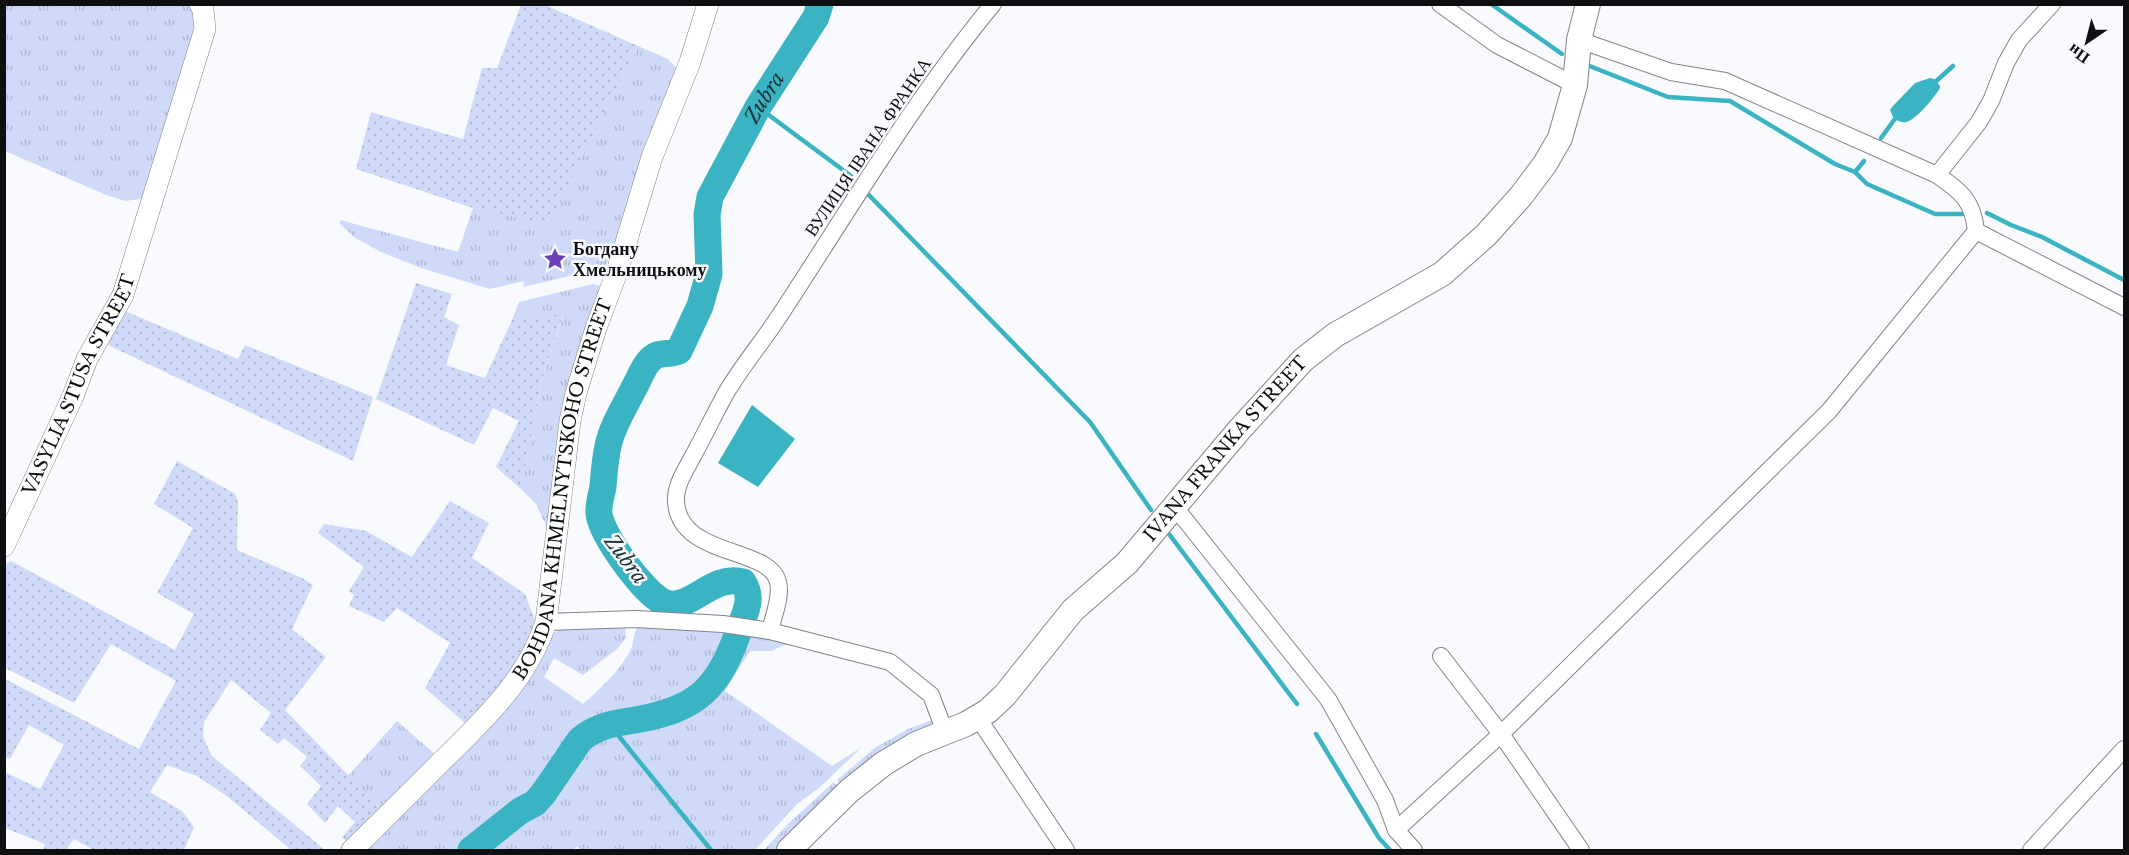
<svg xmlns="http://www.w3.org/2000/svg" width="2129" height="855" viewBox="0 0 2129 855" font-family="'Libre Baskerville',serif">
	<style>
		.grass { fill: url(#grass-tufts) }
		.garden { fill: url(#garden-dots) }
		.water { fill: #3ab4c2 }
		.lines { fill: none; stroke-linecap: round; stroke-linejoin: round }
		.stream { stroke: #3ab4c2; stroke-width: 4.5 }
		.river { stroke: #3ab4c2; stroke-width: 27 }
		.minor-casing { stroke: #82848a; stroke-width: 18 }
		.tertiary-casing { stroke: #82848a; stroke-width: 22 }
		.secondary-casing { stroke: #82848a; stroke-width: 26 }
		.minor { stroke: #fff; stroke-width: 16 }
		.tertiary { stroke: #fff; stroke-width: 21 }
		.secondary { stroke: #fff; stroke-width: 24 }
		.labels { text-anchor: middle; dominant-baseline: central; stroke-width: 5; stroke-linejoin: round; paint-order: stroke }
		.street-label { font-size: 18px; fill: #0e0f11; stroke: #f8fafe }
		.poi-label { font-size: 18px; font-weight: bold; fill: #0e0f11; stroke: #f8fafe; text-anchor: start }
		.water-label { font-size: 20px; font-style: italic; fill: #1e3336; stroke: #f8fafe }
	</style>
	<defs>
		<pattern id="grass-tufts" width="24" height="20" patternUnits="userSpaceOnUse" patternTransform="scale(1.5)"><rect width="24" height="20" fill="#cfdaf8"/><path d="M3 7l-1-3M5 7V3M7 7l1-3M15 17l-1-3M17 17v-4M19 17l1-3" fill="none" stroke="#b1bad4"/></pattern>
		<pattern id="garden-dots" width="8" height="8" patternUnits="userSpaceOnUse" patternTransform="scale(1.5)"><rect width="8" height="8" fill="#cfdaf8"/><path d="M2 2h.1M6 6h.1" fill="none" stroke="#b1bad4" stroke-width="1.8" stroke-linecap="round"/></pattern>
	</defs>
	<rect width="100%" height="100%" fill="#f8fafe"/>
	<g class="grass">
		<path d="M 5,5 L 190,5 L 196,12 L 197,28 L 147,195 L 140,199 L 125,201 L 106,195 L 5,151 Z"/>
		<path d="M 638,46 L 668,59 L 677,69 L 611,258 L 603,268 L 523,287 L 524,281 L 490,289 L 421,268 L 381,252 L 354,237 L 340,224 L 340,220 L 458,252 L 473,208 L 549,223 Z"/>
		<path d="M 593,284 L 600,286 L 602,292 L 553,526 L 546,526 L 536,504 L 521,489 L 542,379 L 563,315 L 512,320 L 519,302 Z"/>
		<path d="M 640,624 L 745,630 L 787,639 L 791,645 L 785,645 L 771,651 L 750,651 L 725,691 L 832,766 L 862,747 L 819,788 L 797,804 L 755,850 L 581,850 L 578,846 L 574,849 L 575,850 L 364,850 L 550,635 L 563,628 L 625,627 L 626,638 L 617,649 L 583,675 L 554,658 L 544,677 L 583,704 C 600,689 616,674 628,655 C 635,646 632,631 640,624 Z"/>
		<path d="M 935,719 L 929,727 L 842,785 L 837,780 L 876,747 L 908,729 Z"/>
		<path d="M 397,721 L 436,755 L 383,811 L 348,776 Z"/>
		<path d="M 834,782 L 839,789 L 795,830 L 776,850 L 764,850 L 788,824 Z"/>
	</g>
	<g class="garden">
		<path d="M 521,5 L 545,5 L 638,46 L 549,224 L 473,208 L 356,169 L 371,112 L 463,139 L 482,68 L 497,68 Z"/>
		<path d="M 416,283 L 452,294 L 444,317 L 459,325 L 446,365 L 485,378 L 512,320 L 563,314 L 542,379 L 521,489 L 496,467 L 519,421 L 493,408 L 474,445 L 376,399 Z"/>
		<path d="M 125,311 L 238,359 L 245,345 L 373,397 L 353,461 L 108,345 Z"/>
		<path d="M 177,461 L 235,494 L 238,502 L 237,550 L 302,578 L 313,585 L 292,629 L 326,657 L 285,710 L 383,811 L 348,843 L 342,837 L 355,822 L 338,806 L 325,823 L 307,804 L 321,786 L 300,766 L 307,757 L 284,738 L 278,744 L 260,730 L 271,713 L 231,680 L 204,722 L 203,737 L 212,756 L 325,850 L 291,850 L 228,797 L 197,776 L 167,765 L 150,792 L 182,811 L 194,827 L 184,850 L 94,850 L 74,839 L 66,850 L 43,850 L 45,844 L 5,828 L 5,772 L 40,789 L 64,745 L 29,725 L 10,759 L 5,757 L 5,679 L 139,749 L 176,681 L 111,644 L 74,703 L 5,668 L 4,565 L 11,561 L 175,650 L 194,614 L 157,593 L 193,528 L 154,504 Z"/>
		<path d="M 450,501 L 489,523 L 472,558 L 525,594 L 537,626 L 524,656 L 467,725 L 425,688 L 450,643 L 397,608 L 384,622 L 349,606 L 354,595 L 349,591 L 364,567 L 318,533 L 324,524 L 366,531 L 412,557 Z"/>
	</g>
	<g class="water">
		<path d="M 1930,78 L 1934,79 L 1940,86 L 1940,88 C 1934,98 1916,120 1906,122 C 1900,123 1897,120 1893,117 L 1890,110 L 1892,107 L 1915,83 Z"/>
		<path d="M 752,405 L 795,439 L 758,487 L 718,463 Z"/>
	</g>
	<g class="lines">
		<g class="stream">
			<path d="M 1491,4 L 1562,54"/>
			<path d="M 1587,65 L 1668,97 L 1730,101 L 1835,164 L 1855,172 L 1867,184 L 1935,214 L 1963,214"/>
			<path d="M 1933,84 L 1953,66"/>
			<path d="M 758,107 L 851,176"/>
			<path d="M 1881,138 L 1897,116"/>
			<path d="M 1855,172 L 1864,161"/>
			<path d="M 865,191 L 1090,422 L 1151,510"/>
			<path d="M 1987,213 L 2011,225 L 2042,237 L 2124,280"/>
			<path d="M 1169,534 L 1297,704"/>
			<path d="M 609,724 L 711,850"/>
			<path d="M 1316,734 L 1379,838 L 1390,850"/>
		</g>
		<path class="river" id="s1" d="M 471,850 L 520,811 L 535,803 L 543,794 L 580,740 C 596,726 615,723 635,720 C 698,709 718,689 739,630 C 745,612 754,599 743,582 C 711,573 689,614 663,602 C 643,592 602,536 599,514 C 598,506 601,496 603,487 C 604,474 605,459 608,446 C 612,426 625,406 634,388 C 639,379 643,367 650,360 C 659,350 669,356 679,351 L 700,306 L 709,274 L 707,215 L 710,197 L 758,107 L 816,17 L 820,4"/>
		<g class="minor-casing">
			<g id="minor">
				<path d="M 1440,4 L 1497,45 L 1575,85"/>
				<path d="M 1579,40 L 1671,72 L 1725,81 L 1937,175 C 1961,191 1973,201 1976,231 L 2124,307"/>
				<path d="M 1937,175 L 1979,122 L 1991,101 L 2006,63 L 2019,40 L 2052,4"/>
				<path d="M 1174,506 L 1328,699 L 1385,800 L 1396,830 L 1414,850"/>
				<path d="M 546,622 L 636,619 L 723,624 L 770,631 L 890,662 L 931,695 L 945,732"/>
				<path d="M 770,631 C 773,617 782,596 778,582 C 770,546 676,558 676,499 C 676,483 687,468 694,454 C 705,434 715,413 726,393 C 742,366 763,341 780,315 C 849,210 913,101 993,4"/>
				<path d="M 1441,656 L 1501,734 L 1581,850"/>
				<path d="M 978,718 L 1066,850"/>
				<path d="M 1396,830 L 1501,734 L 1829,411 L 1976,231"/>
				<path d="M 2031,850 L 2124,749"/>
			</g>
		</g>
		<g class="tertiary-casing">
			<g id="tertiary">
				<path id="s2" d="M 4,546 L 73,396 L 87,359 L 123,295 L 205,29 L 203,10 L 200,4"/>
				<path id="s3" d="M 352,850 C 382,821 411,792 440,763 C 482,722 528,679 546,622 L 570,421 L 576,393 L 596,328 L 617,272 L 652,157 L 690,62 L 708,4"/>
			</g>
		</g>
		<g class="secondary-casing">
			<g id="secondary">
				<path id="s4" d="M 789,850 L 849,791 L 883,764 L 916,744 L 966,724 L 988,711 L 1005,695 L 1073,610 L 1127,563 L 1240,429 L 1303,360 L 1335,335 L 1442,274 L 1486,235 L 1521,196 L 1545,164 L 1560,138 L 1575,85 L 1579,40 L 1588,4"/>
			</g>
		</g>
		<use href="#minor" class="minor"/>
		<use href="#tertiary" class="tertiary"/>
		<use href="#secondary" class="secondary"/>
	</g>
	<defs>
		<g id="sight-bare" transform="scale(1.8)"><path d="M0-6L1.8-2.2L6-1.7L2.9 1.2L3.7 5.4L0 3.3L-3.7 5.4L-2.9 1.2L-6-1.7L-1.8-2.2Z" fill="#6840b8" stroke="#f8fafe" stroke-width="2.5" paint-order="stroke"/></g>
	</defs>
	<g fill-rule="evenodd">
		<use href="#sight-bare" x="555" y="259"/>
	</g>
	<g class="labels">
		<g class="street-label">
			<text transform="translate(868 147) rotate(-56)">ВУЛИЦЯ ІВАНА ФРАНКА</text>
			<text stroke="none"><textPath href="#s2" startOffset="178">VASYLIA STUSA STREET</textPath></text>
			<text stroke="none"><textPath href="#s4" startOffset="600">IVANA FRANKA STREET</textPath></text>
			<text stroke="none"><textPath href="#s3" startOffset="435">BOHDANA KHMELNYTSKOHO STREET</textPath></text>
		</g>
		<g class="poi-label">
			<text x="573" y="249">Богдану<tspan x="573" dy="21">Хмельницькому</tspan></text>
		</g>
		<g class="water-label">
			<text stroke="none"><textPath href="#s1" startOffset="1080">Zubra</textPath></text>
			<text transform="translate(626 559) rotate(53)">Zubra</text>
		</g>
	</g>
	<rect width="2129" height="855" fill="none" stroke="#0e0f11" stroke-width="12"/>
	<g transform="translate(2087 42) rotate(215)" stroke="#f8fafe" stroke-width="4.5" paint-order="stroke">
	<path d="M0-4.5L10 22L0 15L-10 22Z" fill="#0e0f11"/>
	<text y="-9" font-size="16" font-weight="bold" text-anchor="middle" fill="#0e0f11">Пн</text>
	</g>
</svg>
